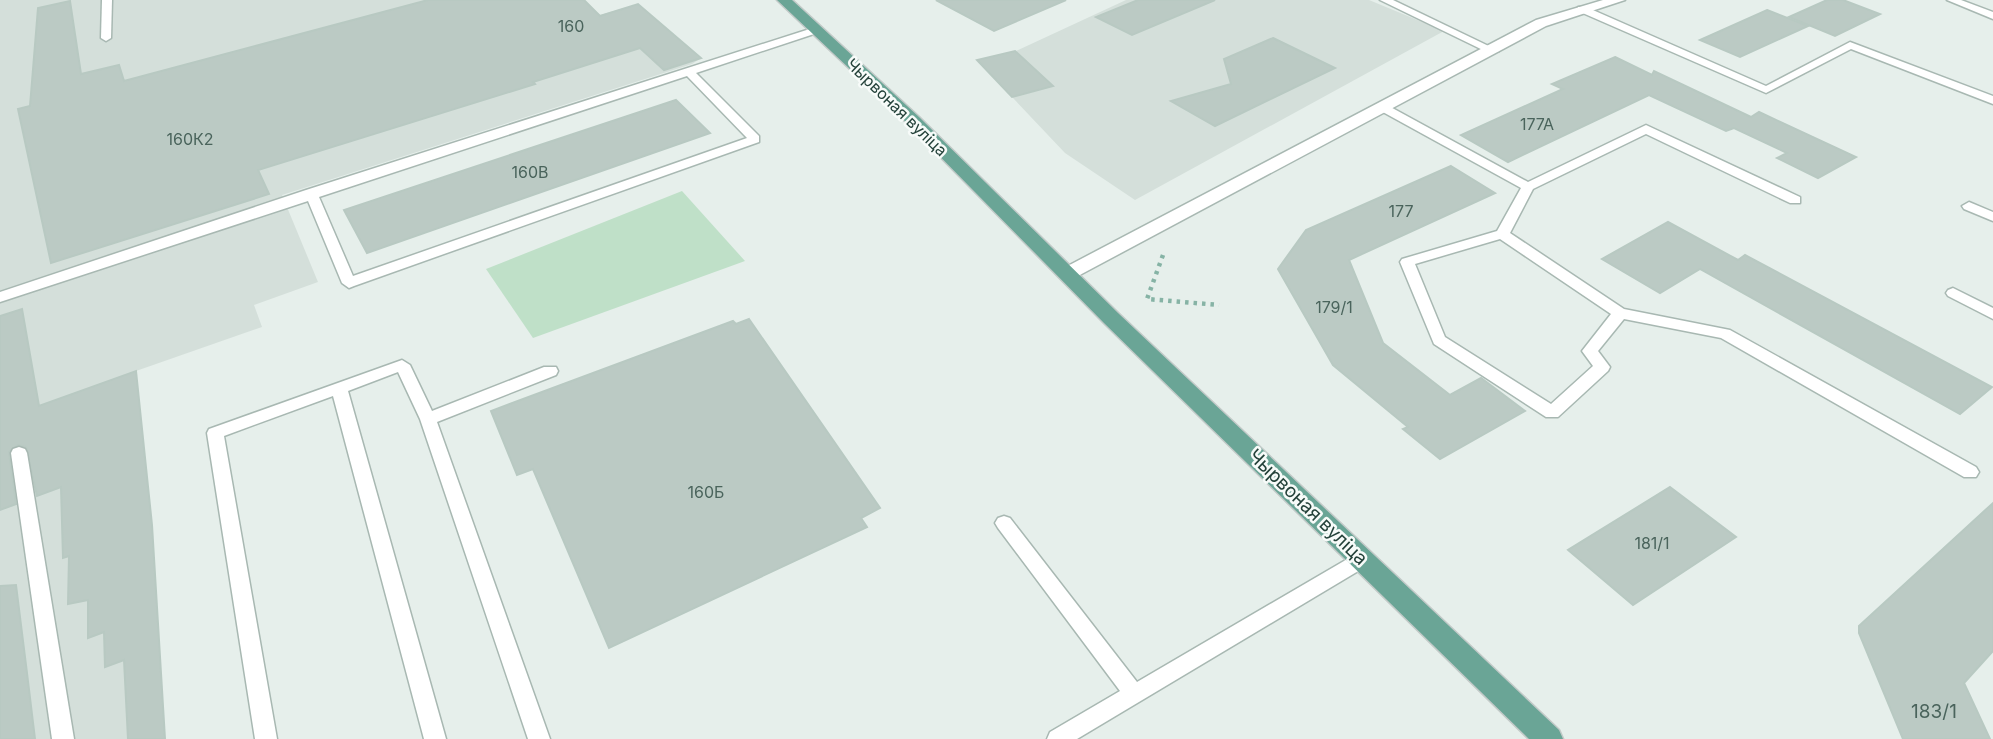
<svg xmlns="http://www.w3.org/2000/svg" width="1993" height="739" viewBox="0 0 1993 739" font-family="Inter,sans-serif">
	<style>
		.built { fill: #d4dfda }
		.green { fill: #bfe0c8 }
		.building { fill: #bbcac4; stroke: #b8c9c2; stroke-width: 2 }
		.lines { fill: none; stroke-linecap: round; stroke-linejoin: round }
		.service-casing { stroke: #a8b8b2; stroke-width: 3 }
		.tertiary-casing { stroke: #a8b8b2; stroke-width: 3 }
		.primary-casing { stroke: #c2cac8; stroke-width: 3 }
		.path { stroke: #86b3a5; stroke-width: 4.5; stroke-dasharray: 3.5 5; stroke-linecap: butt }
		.service { fill: #fff; fill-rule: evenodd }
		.tertiary { fill: #fff; fill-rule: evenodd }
		.primary { fill: #6aa596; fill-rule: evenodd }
		.labels { text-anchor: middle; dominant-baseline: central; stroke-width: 5; stroke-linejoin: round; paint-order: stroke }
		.number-label { font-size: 16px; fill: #4a645c }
		.far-street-label { font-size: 16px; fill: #24423a; stroke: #f7fbf9 }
		.street-label { font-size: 19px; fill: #24423a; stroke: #f7fbf9 }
		.near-number-label { font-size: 19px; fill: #4a645c }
	</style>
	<rect width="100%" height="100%" fill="#e6efeb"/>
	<g class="built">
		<path d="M 0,0 L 584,0 L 600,15 L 638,4 L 701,58 L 692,64 L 282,195 L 318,282 L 254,305 L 262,327 L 136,371 L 152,525 L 165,739 L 0,739 Z"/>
		<path d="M 1126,0 L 1369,0 L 1444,31 L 1135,200 L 1065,153 L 977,60 L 1016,51 Z"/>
	</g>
	<path class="green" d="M 682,191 L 745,261 L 533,338 L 486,269 Z"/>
	<g class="building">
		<path d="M 428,0 L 584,0 L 600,16 L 638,4 L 701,58 L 664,70 L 640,48 L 533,82 L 535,84 L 258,170 L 269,194 L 51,263 L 18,109 L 30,106 L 38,8 L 70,1 L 81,74 L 119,65 L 124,81 Z"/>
		<path d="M 936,0 L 1066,0 L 994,31 Z"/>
		<path d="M 1138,0 L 1215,0 L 1132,35 L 1096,17 Z"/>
		<path d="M 1827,0 L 1843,0 L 1880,14 L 1835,36 L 1789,17 Z"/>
		<path d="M 1767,10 L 1808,26 L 1740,57 L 1700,40 Z"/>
		<path d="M 1273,38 L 1335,68 L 1215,126 L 1171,101 L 1231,84 L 1224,59 Z"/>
		<path d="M 1015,51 L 1053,86 L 1012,97 L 977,60 Z"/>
		<path d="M 1615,57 L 1652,75 L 1654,71 L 1751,117 L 1759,112 L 1856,157 L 1818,178 L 1777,158 L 1787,153 L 1734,128 L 1726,131 L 1649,95 L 1508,162 L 1461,135 L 1563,89 L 1552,84 Z"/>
		<path d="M 676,100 L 710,133 L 367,253 L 344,210 Z"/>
		<path d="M 1451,166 L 1495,193 L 1349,260 L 1383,343 L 1450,395 L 1481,378 L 1525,411 L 1440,459 L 1403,429 L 1408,427 L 1333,365 L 1278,269 L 1306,230 Z"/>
		<path d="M 1668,222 L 1738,260 L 1745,255 L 1992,387 L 1960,414 L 1700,269 L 1660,293 L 1602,259 Z"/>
		<path d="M 22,309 L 39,406 L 136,371 L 152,525 L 165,739 L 128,739 L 124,660 L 105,667 L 104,632 L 88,638 L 88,600 L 68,604 L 69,556 L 63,558 L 61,487 L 37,496 L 26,447 L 18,445 L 9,452 L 16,504 L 0,510 L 0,316 Z"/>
		<path d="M 749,319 L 880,508 L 861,518 L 867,527 L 609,648 L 533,469 L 517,475 L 491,411 L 733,321 L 736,324 Z"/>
		<path d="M 1670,487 L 1736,537 L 1633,605 L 1568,550 Z"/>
		<path d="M 1993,503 L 1993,651 L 1964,683 L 1990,739 L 1903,739 L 1859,633 L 1859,626 Z"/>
		<path d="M 16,585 L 27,673 L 35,739 L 0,739 L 0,586 Z"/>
	</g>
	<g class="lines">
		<g class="service-casing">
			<g id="service">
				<path d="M 102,0 L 112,0 L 111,38 L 106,41 L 101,38 Z"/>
				<path d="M 1380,0 L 1393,0 L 1499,51 L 1489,53 Z"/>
				<path d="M 1947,0 L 1961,0 L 1993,12 L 1993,19 Z"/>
				<path d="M 1578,7 L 1586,7 L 1766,86 L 1850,42 L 1993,96 L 1993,104 L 1851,49 L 1766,93 L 1578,11 Z"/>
				<path d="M 816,27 L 821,30 L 820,32 L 696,73 L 759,136 L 759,142 L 354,286 L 349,288 L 342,283 L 308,201 L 0,302 L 0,292 L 306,190 ZM 687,76 L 747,138 L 353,276 L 319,197 Z"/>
				<path d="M 1385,104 L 1528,182 L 1646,125 L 1800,197 L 1800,203 L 1790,203 L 1646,134 L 1533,189 L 1510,233 L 1624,309 L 1730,330 L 1976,467 L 1979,472 L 1976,477 L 1964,477 L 1721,338 L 1624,319 L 1598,351 L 1610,367 L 1608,371 L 1558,417 L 1546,417 L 1434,344 L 1400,262 L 1402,259 L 1497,231 L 1521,188 L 1381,111 L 1381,105 ZM 1500,239 L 1611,314 L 1582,351 L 1593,366 L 1551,404 L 1445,337 L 1415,264 Z"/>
				<path d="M 1969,202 L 1993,212 L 1993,221 L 1964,209 L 1962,206 Z"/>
				<path d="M 1953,288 L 1993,308 L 1993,319 L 1948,296 L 1946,293 L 1948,290 Z"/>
				<path d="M 402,360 L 410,365 L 432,411 L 544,367 L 556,367 L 558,371 L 556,375 L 437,422 L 550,739 L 528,739 L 420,419 L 398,372 L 348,391 L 446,739 L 424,739 L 333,396 L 224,436 L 277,739 L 255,739 L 207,433 L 209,429 Z"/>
				<path d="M 19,447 L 25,449 L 27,453 L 74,739 L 52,739 L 11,453 L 13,449 Z"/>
				<path d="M 1004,516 L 1010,518 L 1137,682 L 1356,554 L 1363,551 L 1370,554 L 1372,559 L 1370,564 L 1077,739 L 1047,739 L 1050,732 L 1120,691 L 998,528 L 995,523 L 998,518 Z"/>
			</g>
		</g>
		<g class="tertiary-casing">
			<path id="tertiary" d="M 1603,0 L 1625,0 L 1546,26 L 1076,277 L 1069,279 L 1059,273 L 1062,269 L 1536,20 Z"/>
		</g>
		<g class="primary-casing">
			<path id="primary" d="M 777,0 L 792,0 L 919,117 L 1118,313 L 1559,730 L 1563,739 L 1529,739 L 1104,323 L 907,123 Z"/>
		</g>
		<path class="path" d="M 1163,255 L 1147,299 L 1219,305"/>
		<use href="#service" class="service"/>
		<use href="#tertiary" class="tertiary"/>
		<use href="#primary" class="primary"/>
	</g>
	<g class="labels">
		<g class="number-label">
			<text x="571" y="26">160</text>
			<text x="1537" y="124">177А</text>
			<text x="190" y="139">160К2</text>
			<text x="530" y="172">160В</text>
			<text x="1401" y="211">177</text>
			<text x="1334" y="307">179/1</text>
			<text x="706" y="492">160Б</text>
			<text x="1652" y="543">181/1</text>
		</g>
		<g class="far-street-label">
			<text transform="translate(897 107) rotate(44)">Чырвоная вуліца</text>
		</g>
		<g class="street-label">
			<text transform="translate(1308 507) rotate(44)">Чырвоная вуліца</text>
		</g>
		<g class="near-number-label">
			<text x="1934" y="711">183/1</text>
		</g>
	</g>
</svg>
